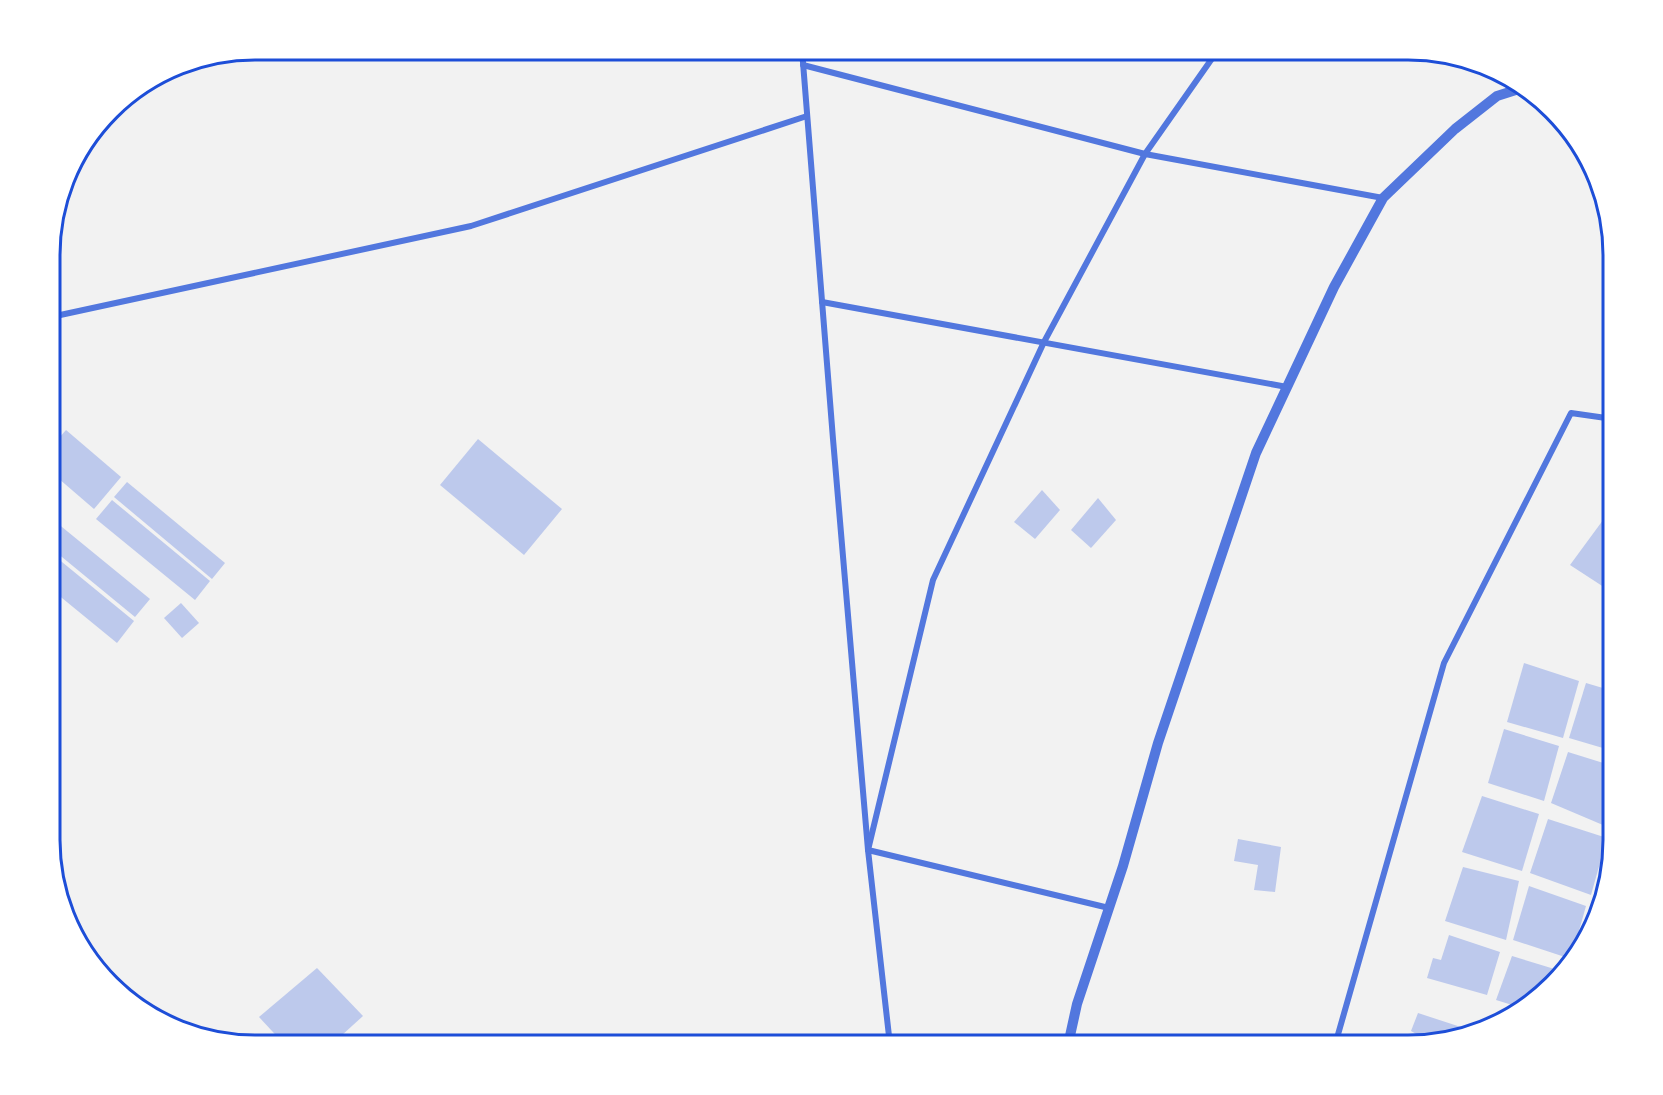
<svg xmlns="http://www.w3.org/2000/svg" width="1663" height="1095" viewBox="0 0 1663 1095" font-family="'Sofia Sans Condensed',sans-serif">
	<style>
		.building { fill: #bdc9ec }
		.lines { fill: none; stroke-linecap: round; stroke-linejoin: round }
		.minor { stroke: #5277de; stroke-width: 6 }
		.tertiary { stroke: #5277de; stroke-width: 10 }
		.rim { fill: none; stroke: #1d4ed8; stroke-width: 3 }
	</style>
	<rect width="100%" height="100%" fill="#f2f2f2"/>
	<g class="building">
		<path d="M 66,430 L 121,477 L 94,509 L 51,472 L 51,447 Z"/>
		<path d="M 478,439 L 562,509 L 524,555 L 440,485 Z"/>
		<path d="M 127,482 L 225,563 L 212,579 L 114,497 Z"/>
		<path d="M 1042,490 L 1060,510 L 1035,539 L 1014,522 Z"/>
		<path d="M 1098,498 L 1116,520 L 1091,548 L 1071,530 Z"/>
		<path d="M 112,500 L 210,581 L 195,600 L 96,519 Z"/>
		<path d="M 1606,516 L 1613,521 L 1613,593 L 1570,565 Z"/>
		<path d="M 51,518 L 150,599 L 135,617 L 51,548 Z"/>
		<path d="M 51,553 L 134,621 L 117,643 L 51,589 Z"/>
		<path d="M 181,603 L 199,623 L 182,638 L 164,618 Z"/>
		<path d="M 1524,663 L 1579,681 L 1563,738 L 1507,722 Z"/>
		<path d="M 1586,683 L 1613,691 L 1613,751 L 1569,738 Z"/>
		<path d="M 1504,729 L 1559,746 L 1544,801 L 1488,783 Z"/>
		<path d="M 1568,752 L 1613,766 L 1613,817 L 1610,828 L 1551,803 Z"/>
		<path d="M 1482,796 L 1539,814 L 1522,871 L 1462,852 Z"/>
		<path d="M 1548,819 L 1607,838 L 1591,895 L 1530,873 Z"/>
		<path d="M 1238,839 L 1281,847 L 1275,892 L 1254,890 L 1258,865 L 1234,861 Z"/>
		<path d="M 1463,867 L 1519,881 L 1506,940 L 1445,921 Z"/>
		<path d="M 1529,886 L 1586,906 L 1571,959 L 1513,940 Z"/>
		<path d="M 1449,935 L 1500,952 L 1487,995 L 1427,978 L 1433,958 L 1441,960 Z"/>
		<path d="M 1512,956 L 1561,971 L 1522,1008 L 1496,1000 Z"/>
		<path d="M 317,968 L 363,1016 L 331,1045 L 285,1045 L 259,1017 Z"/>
		<path d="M 1418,1013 L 1470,1030 L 1416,1045 L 1420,1036 L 1411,1031 Z"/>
	</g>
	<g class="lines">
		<g class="minor">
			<path d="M 802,50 L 833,439 L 868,850 L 890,1045"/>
			<path d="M 803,65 L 1145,154 L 1383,198"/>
			<path d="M 822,302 L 1287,387"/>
			<path d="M 51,317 L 471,226 L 807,116"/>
			<path d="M 1109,908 L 868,850 L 933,580 L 1044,342 L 1145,154 L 1218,50"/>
			<path d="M 1335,1045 L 1444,663 L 1571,413 L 1613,419"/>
		</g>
		<path class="tertiary" d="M 1068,1045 L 1077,1004 L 1123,866 L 1158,743 L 1256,453 L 1334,287 L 1383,198 L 1455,129 L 1497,96 L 1525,87"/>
	</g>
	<path d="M0 0H1663V1095H0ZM255 60H1408A195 195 0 0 1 1603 255V840A195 195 0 0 1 1408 1035H255A195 195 0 0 1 60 840V255A195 195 0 0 1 255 60Z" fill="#fff" fill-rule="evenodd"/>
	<path class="rim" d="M255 60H1408A195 195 0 0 1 1603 255V840A195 195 0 0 1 1408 1035H255A195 195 0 0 1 60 840V255A195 195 0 0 1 255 60Z"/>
</svg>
